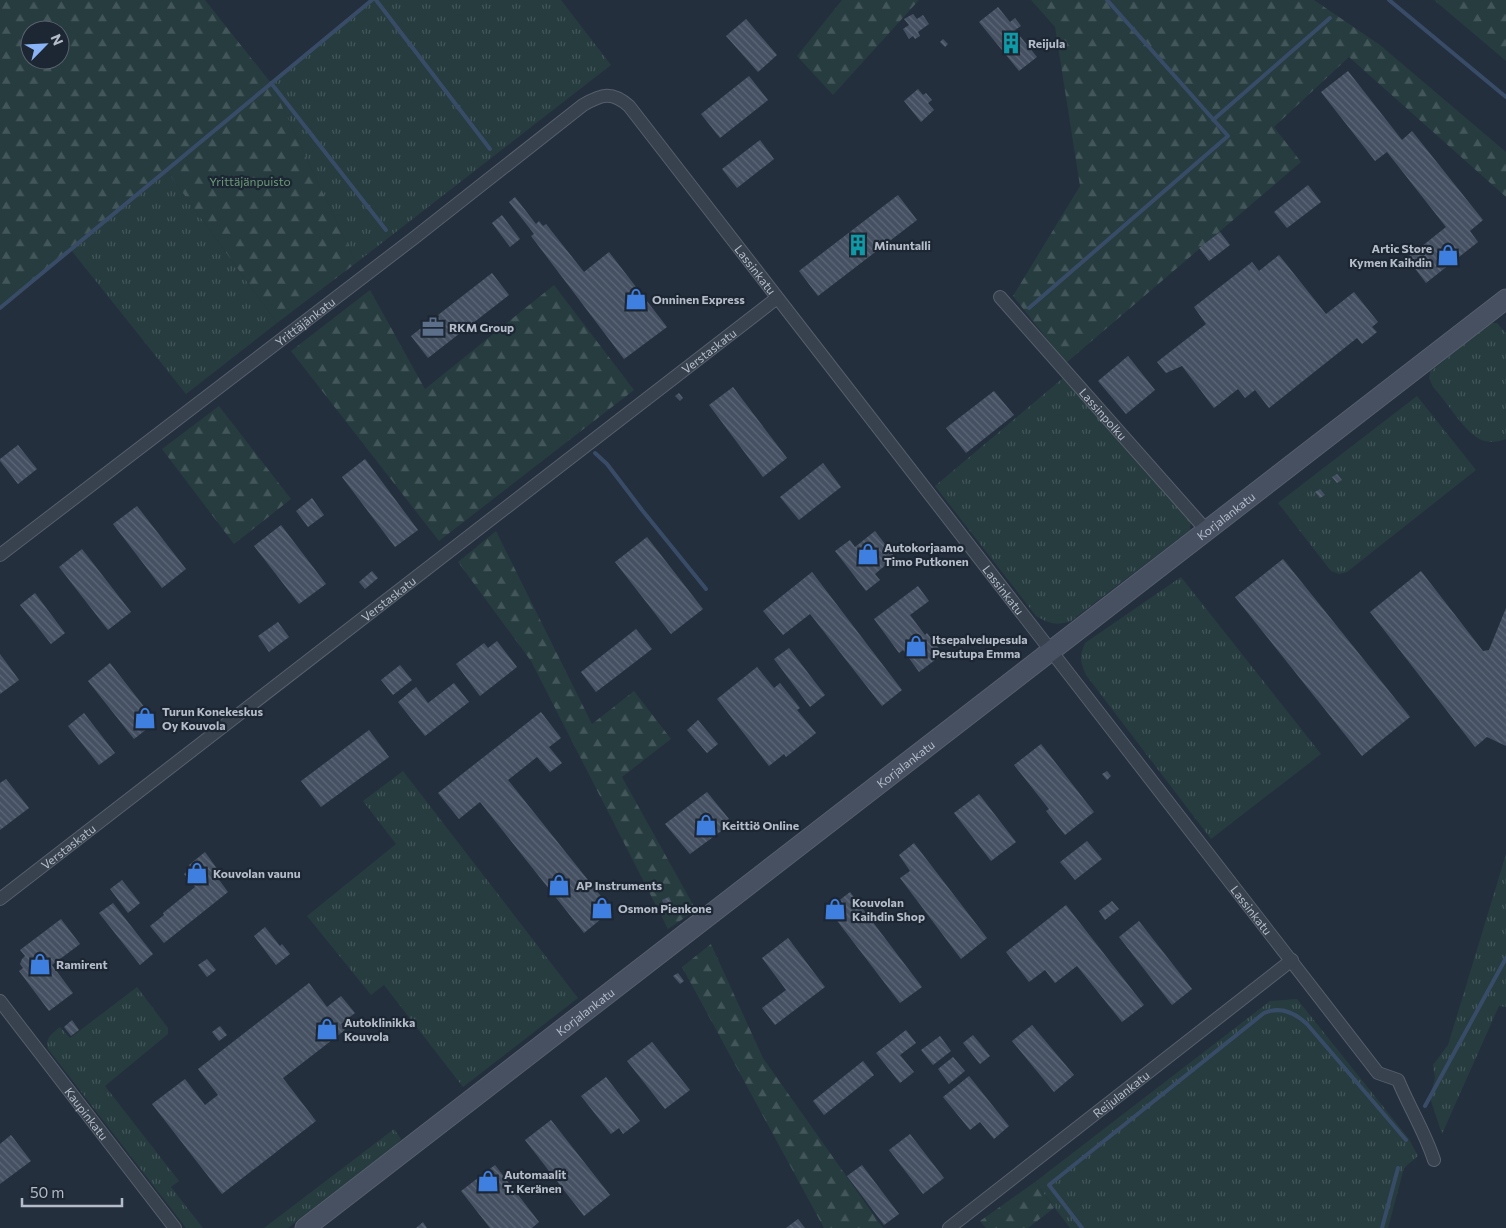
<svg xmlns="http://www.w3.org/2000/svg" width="1506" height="1228" viewBox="0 0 1506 1228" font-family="Commissioner,sans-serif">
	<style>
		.grass { fill: url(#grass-tufts) }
		.forest { fill: url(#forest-firs); fill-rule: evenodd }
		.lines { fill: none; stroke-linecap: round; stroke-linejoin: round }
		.stream { stroke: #394c67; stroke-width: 4 }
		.building { fill: url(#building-back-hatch) }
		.street-casing { stroke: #565f6c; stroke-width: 14 }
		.secondary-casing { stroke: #565f6c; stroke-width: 21 }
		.street { stroke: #38414e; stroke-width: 12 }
		.secondary { stroke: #465061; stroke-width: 19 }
		.labels { text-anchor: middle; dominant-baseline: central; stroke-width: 4.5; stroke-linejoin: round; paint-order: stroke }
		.poi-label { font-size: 12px; font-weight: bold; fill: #b4bcc9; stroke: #1d2633; text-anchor: start }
		.park-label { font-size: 12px; fill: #6b9a76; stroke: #1d2633 }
		.street-label { font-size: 12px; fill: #b4bcc9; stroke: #1d2633 }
	</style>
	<defs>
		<pattern id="grass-tufts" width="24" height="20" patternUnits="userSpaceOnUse" patternTransform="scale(1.25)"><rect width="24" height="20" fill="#263c3f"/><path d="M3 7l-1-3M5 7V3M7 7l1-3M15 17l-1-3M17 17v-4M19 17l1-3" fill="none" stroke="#435659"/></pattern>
		<pattern id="forest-firs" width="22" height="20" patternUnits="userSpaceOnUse" patternTransform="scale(1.25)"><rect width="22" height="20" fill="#263c3f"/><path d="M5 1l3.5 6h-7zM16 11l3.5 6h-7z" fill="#435659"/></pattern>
		<pattern id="building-back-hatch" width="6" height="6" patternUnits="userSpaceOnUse" patternTransform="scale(1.25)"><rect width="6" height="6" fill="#455162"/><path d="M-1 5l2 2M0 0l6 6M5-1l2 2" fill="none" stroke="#5d6877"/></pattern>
	</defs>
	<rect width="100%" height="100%" fill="#242f3e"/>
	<g class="grass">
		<path d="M 372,0 L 561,0 L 611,65 L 356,263 L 271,83 Z"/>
		<path d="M 167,171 L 277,323 L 186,394 L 71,250 Z"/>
		<path d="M 1491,323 L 1497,323 L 1506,333 L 1506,439 C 1481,449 1469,432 1455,415 C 1448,405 1441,396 1433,387 L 1429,378 L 1430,372 Z"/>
		<path d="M 1063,378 L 1191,520 L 1190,530 L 1071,621 C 1056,626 1050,624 1036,616 L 935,486 Z"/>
		<path d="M 1417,396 L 1476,470 L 1347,572 L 1339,574 L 1331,571 L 1278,503 Z"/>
		<path d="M 1181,577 L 1321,754 L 1211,839 L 1086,675 C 1080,661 1079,657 1085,643 Z"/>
		<path d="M 403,771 L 578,998 L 463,1087 L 384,985 L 371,995 L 307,916 L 396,844 L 363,801 Z"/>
		<path d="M 1506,854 L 1506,1007 L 1499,1006 L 1442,1134 L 1430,1098 L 1435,1078 L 1433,1065 L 1448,1045 Z"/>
		<path d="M 137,987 L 168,1028 L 168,1034 L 105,1086 L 179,1181 L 171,1187 L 203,1228 L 186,1228 L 48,1049 C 45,1037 52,1034 60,1027 L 70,1038 Z"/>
		<path d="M 1297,999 L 1409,1139 L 1418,1156 L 1404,1168 L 1388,1228 L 1070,1228 L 1035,1182 L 1270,1001 Z"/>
		<path d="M 394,1129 L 401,1139 L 396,1145 L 288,1228 L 264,1228 Z"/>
	</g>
	<g class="forest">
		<path d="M 0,0 L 205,0 L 271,83 L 356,263 L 277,323 L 167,171 L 0,308 ZM 30,30 L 60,30 L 60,60 L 30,60 Z"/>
		<path d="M 842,0 L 919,0 L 833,95 L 797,56 Z"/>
		<path d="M 1031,0 L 1314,0 L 1380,45 L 1506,152 L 1506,197 L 1349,57 L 1274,127 L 1301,162 L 1066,363 L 1013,296 L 1080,186 L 1055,27 Z"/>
		<path d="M 1434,0 L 1506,0 L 1506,61 Z"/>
		<path d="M 554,285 L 634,390 L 439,541 L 291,351 L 370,290 L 425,389 Z"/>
		<path d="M 219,406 L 291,499 L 234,544 L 162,449 Z"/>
		<path d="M 496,531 L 592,724 L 634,691 L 671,739 L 622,777 L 696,910 L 668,929 L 531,661 L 458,562 Z"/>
		<path d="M 711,944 L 763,1058 L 883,1228 L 824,1228 L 682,967 Z"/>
		<path d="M 1035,1182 L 1054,1208 L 1028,1228 L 986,1228 L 980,1221 Z"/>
	</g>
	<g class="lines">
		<g class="stream">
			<path d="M 376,0 L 490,149"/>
			<path d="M 1389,0 L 1506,97"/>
			<path d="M 271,83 L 386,230"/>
			<path d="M 1213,120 L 1330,18"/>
			<path d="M 0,308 L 372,0"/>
			<path d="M 1029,308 L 1228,136 L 1107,0"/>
			<path d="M 595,453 L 607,464 L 642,510 L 706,589"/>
			<path d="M 1425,1106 L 1506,958"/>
			<path d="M 1082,1228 L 1049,1185 L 1264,1013 C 1280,1006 1294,1012 1307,1024 L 1406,1140"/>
			<path d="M 1382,1228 L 1398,1168"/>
		</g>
	</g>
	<g class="building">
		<path d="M 998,7 L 1010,22 L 1015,18 L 1021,26 L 1015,30 L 1037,57 L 1019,71 L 979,22 Z"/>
		<path d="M 913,14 L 917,19 L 923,15 L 929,24 L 918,32 L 920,36 L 915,39 L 913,36 L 909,39 L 903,29 L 909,25 L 904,19 Z"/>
		<path d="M 746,19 L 777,55 L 758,72 L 726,36 Z"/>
		<path d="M 943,39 L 948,44 L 945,47 L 940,42 Z"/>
		<path d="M 1348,71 L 1402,140 L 1412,131 L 1483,220 L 1470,231 L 1478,242 L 1426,283 L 1407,258 L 1446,227 L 1387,152 L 1375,161 L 1321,92 Z"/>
		<path d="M 749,76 L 768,100 L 720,138 L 701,114 Z"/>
		<path d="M 918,89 L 923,95 L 926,93 L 932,100 L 928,103 L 934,110 L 921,122 L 904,101 Z"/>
		<path d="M 760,140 L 774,159 L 737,188 L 722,169 Z"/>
		<path d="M 1308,185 L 1321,202 L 1287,228 L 1274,212 Z"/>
		<path d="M 898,195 L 917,220 L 818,296 L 799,271 Z"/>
		<path d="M 515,197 L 536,224 L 539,221 L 543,226 L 546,224 L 584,272 L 609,252 L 667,327 L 624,359 L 531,236 L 534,234 L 509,202 Z"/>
		<path d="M 502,215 L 520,239 L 510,247 L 492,223 Z"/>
		<path d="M 1220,232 L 1230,245 L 1209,261 L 1199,248 Z"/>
		<path d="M 1279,255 L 1326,314 L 1354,292 L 1378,322 L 1372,327 L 1377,332 L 1362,344 L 1357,338 L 1269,408 L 1255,390 L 1245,398 L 1238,389 L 1214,408 L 1182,366 L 1166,373 L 1157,362 L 1206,324 L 1194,307 L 1252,262 L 1259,271 Z"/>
		<path d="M 492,273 L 509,295 L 428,358 L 411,336 Z"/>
		<path d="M 1128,356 L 1155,390 L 1126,414 L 1098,381 Z"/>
		<path d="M 733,387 L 787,458 L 763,477 L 709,405 Z"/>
		<path d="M 994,391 L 1014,415 L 966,453 L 946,428 Z"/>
		<path d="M 679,393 L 683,398 L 680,401 L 675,396 Z"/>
		<path d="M 18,445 L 37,469 L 18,484 L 0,461 L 0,459 Z"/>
		<path d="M 365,459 L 418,530 L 395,547 L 342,477 Z"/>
		<path d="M 823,463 L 841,487 L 799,520 L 780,497 Z"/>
		<path d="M 1337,474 L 1342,480 L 1337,483 L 1332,477 Z"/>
		<path d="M 1320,489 L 1325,495 L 1320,498 L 1315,492 Z"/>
		<path d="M 312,498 L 324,515 L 308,527 L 296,511 Z"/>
		<path d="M 137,506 L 186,569 L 162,588 L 113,524 Z"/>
		<path d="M 281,525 L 326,584 L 299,604 L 254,546 Z"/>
		<path d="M 875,531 L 895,557 L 875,574 L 880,580 L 866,591 L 835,551 L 850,540 L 855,547 Z"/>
		<path d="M 647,537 L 703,609 L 671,634 L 615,562 Z"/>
		<path d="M 82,549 L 131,612 L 108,630 L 59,567 Z"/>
		<path d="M 1283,559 L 1410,717 L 1362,756 L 1235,597 Z"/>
		<path d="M 372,571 L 378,578 L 365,589 L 359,582 Z"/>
		<path d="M 1421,571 L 1483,651 L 1489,650 L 1506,608 L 1506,746 L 1487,737 L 1475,747 L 1370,612 Z"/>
		<path d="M 812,572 L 902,690 L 882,706 L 810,614 L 783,635 L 763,611 Z"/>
		<path d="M 918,586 L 929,601 L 910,615 L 925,635 L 927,633 L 943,654 L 919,672 L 903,650 L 899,653 L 874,619 Z"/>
		<path d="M 35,593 L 65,633 L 51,644 L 20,605 Z"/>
		<path d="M 278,622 L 289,637 L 269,652 L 258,636 Z"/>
		<path d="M 636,629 L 652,649 L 596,692 L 581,672 Z"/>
		<path d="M 497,641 L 517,667 L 480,696 L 456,664 L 484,643 L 488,648 Z"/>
		<path d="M 789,648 L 825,695 L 810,707 L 774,659 Z"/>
		<path d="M 0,654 L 19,680 L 0,694 Z"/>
		<path d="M 110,663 L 156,722 L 134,739 L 88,681 Z"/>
		<path d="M 400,665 L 412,680 L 393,695 L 381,680 Z"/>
		<path d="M 757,667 L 774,688 L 780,683 L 800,708 L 797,710 L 816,733 L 786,757 L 784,754 L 769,766 L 717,699 Z"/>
		<path d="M 454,683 L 469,702 L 425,736 L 398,702 L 416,687 L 428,703 Z"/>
		<path d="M 541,712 L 561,738 L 549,747 L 562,763 L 550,772 L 537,757 L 508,780 L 612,910 L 584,933 L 480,802 L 459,819 L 438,793 Z"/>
		<path d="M 84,713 L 115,753 L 99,765 L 68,726 Z"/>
		<path d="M 698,720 L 718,744 L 707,753 L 687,730 Z"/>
		<path d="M 369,730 L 389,757 L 321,807 L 301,781 Z"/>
		<path d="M 1041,744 L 1094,812 L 1065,835 L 1046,811 L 1049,809 L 1014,765 Z"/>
		<path d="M 1107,771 L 1111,776 L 1107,780 L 1102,774 Z"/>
		<path d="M 6,779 L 29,808 L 0,830 L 0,783 Z"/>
		<path d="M 707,792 L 729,819 L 721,825 L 724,829 L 690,854 L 665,824 Z"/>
		<path d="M 979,794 L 1016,842 L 991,861 L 954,813 Z"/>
		<path d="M 1087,841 L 1102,859 L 1075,880 L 1060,862 Z"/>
		<path d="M 914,843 L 987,938 L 961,959 L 900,878 L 910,871 L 899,855 Z"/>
		<path d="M 205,852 L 218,870 L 214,873 L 228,892 L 164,943 L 150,926 L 164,915 L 163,913 L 195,887 L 184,874 L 191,868 L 189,865 Z"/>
		<path d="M 122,880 L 140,903 L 128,913 L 110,889 Z"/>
		<path d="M 850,892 L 922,987 L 900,1003 L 828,909 Z"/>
		<path d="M 669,897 L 674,907 L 667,911 L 662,900 Z"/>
		<path d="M 1112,901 L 1119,909 L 1105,920 L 1099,911 Z"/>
		<path d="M 113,903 L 153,954 L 140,965 L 99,913 Z"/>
		<path d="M 1066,905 L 1144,1005 L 1122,1022 L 1077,966 L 1055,983 L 1045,970 L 1029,982 L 1006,952 Z"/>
		<path d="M 61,919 L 80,944 L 52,965 L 73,993 L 49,1011 L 19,971 L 23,968 L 20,964 L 22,959 L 25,956 L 20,950 Z"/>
		<path d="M 1139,921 L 1192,989 L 1172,1005 L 1119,937 Z"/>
		<path d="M 265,927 L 280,946 L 282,944 L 290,954 L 276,965 L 254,936 Z"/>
		<path d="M 788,938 L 825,987 L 775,1025 L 762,1008 L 786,990 L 762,958 Z"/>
		<path d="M 207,959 L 216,970 L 207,977 L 198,965 Z"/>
		<path d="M 678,973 L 684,981 L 680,984 L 673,976 Z"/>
		<path d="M 309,983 L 327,1007 L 341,996 L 355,1013 L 341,1024 L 345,1030 L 283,1078 L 316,1121 L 222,1194 L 152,1104 L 185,1079 L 205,1105 L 218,1095 L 198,1069 Z"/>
		<path d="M 72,1020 L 79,1030 L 71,1036 L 64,1027 Z"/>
		<path d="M 1032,1025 L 1074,1075 L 1054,1092 L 1012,1041 Z"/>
		<path d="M 220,1026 L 227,1035 L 219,1041 L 212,1032 Z"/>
		<path d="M 906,1030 L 916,1043 L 900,1055 L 914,1072 L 900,1083 L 876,1053 Z"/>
		<path d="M 973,1035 L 990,1056 L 980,1064 L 963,1043 Z"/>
		<path d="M 940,1036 L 951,1051 L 933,1065 L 921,1050 Z"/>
		<path d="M 652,1042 L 690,1090 L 665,1109 L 627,1061 Z"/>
		<path d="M 953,1057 L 965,1071 L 949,1084 L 938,1069 Z"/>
		<path d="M 863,1061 L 874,1075 L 824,1115 L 813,1101 Z"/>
		<path d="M 969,1076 L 1009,1126 L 994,1139 L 980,1122 L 970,1130 L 943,1097 Z"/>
		<path d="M 606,1077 L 640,1121 L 623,1134 L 619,1128 L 611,1134 L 581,1096 Z"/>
		<path d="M 551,1120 L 610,1195 L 584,1216 L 525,1140 Z"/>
		<path d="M 910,1134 L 944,1178 L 923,1194 L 889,1150 Z"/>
		<path d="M 11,1135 L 31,1161 L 0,1184 L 0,1144 Z"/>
		<path d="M 495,1165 L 539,1222 L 532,1228 L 490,1228 L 461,1191 Z"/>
		<path d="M 862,1165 L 899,1214 L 884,1225 L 847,1176 Z"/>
		<path d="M 798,1219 L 805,1228 L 786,1228 Z"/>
		<path d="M 423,1222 L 427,1228 L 416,1228 Z"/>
	</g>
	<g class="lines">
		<g class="street-casing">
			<g id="street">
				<path id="s1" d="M 1000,297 L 1207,531"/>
				<path id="s2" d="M 0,555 L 414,238 L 583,105 C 602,94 612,91 629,106 L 1378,1073 L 1398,1080 C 1409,1107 1425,1132 1434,1160"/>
				<path id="s3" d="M 0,899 L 777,298"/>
				<path id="s4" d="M 0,1001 L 175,1228"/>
				<path id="s5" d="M 949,1228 L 1292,960"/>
			</g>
		</g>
		<g class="secondary-casing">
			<g id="secondary">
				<path id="s6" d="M 305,1228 L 1506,299"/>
			</g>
		</g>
		<use href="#street" class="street"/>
		<use href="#secondary" class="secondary"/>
	</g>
	<defs>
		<g id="building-bare" transform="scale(1.725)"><path d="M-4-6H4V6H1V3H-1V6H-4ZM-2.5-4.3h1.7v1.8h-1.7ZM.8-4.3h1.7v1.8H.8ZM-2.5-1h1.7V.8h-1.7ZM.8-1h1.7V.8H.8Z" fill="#0f9aa8" stroke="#1d2633" stroke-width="2.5" paint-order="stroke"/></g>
		<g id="shop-bare" transform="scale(1.725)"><path d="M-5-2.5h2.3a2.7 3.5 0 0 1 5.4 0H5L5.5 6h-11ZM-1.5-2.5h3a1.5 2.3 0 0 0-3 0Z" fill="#3f7fe0" stroke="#1d2633" stroke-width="2.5" paint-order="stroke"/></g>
		<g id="office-bare" transform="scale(1.725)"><path d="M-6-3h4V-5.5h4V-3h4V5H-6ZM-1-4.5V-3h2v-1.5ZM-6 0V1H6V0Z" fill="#5c6f8a" stroke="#1d2633" stroke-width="2.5" paint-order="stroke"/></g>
	</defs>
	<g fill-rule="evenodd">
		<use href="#building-bare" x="1011" y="43"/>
		<use href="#building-bare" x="858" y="245"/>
		<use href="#shop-bare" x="1448" y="255"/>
		<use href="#shop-bare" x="636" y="299"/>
		<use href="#office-bare" x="433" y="327"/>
		<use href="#shop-bare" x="868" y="554"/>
		<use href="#shop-bare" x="916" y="646"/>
		<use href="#shop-bare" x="145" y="718"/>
		<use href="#shop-bare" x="706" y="825"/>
		<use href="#shop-bare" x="197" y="873"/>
		<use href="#shop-bare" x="559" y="885"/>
		<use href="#shop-bare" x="602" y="908"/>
		<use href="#shop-bare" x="835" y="909"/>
		<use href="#shop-bare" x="40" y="964"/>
		<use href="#shop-bare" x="327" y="1029"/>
		<use href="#shop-bare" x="488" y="1181"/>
	</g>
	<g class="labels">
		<g class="poi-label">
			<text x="1028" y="43">Reijula</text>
			<text x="874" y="245">Minuntalli</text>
			<text x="1432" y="248" text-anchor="end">Artic Store<tspan x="1432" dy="14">Kymen Kaihdin</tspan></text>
			<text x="652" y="299">Onninen Express</text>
			<text x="449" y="327">RKM Group</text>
			<text x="884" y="547">Autokorjaamo<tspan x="884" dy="14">Timo Putkonen</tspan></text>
			<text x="932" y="639">Itsepalvelupesula<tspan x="932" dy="14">Pesutupa Emma</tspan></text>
			<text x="162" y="711">Turun Konekeskus<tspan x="162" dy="14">Oy Kouvola</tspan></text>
			<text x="722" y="825">Keittiö Online</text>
			<text x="213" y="873">Kouvolan vaunu</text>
			<text x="576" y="885">AP Instruments</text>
			<text x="852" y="902">Kouvolan<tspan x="852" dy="14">Kaihdin Shop</tspan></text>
			<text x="618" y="908">Osmon Pienkone</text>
			<text x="56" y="964">Ramirent</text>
			<text x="344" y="1022">Autoklinikka<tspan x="344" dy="14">Kouvola</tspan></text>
			<text x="504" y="1174">Automaalit<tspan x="504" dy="14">T. Keränen</tspan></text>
		</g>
		<g class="park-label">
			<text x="250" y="181">Yrittäjänpuisto</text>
		</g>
		<g class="street-label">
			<text stroke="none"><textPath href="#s2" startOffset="994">Lassinkatu</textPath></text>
			<text stroke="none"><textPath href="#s2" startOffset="384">Yrittäjänkatu</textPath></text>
			<text stroke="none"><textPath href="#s3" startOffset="896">Verstaskatu</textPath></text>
			<text stroke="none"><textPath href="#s1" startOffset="156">Lassinpolku</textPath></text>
			<text stroke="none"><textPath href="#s6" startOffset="1164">Korjalankatu</textPath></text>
			<text stroke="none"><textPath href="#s2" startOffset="1399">Lassinkatu</textPath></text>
			<text stroke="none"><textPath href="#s3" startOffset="491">Verstaskatu</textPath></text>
			<text stroke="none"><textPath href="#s6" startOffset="759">Korjalankatu</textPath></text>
			<text stroke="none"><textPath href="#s3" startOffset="86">Verstaskatu</textPath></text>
			<text stroke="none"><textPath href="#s2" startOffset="1804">Lassinkatu</textPath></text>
			<text stroke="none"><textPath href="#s6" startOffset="354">Korjalankatu</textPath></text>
			<text stroke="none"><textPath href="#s5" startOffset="218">Reijulankatu</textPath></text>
			<text stroke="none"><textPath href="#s4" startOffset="142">Kaupinkatu</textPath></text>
		</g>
	</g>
	<g transform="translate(45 45) rotate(66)"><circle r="24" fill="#1d2633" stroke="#59626f"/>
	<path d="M0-4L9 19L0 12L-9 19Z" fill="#8ab4f8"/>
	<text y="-8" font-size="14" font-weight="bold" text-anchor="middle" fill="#b4bcc9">N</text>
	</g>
	<path d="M22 1198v8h100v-8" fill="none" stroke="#b4bcc9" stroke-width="2.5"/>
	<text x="30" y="1198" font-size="15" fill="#b4bcc9" stroke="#1d2633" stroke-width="4" paint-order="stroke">50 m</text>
</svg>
